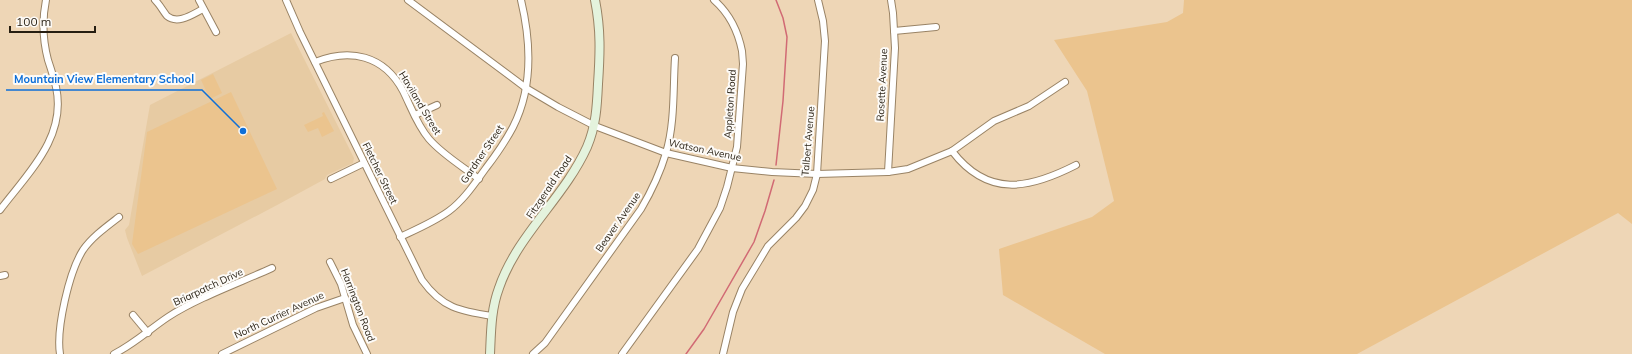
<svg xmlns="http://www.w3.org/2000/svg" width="1632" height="354" viewBox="0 0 1632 354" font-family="Mulish,sans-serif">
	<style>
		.built { fill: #e7cba3 }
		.green { fill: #ebc48e }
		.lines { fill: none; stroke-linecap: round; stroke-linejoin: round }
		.stream { stroke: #d16a74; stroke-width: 1.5 }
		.street-casing { stroke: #998365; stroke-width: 8 }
		.secondary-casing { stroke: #998365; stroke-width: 10 }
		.street { stroke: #fff; stroke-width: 6 }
		.secondary { stroke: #e4f3dd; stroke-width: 8 }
		.labels { text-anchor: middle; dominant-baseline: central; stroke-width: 4; stroke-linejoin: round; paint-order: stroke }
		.street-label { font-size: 10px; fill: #261e11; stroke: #fdfbf8 }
		.leader { fill: none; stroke: #0e6fd8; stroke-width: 1.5 }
		.callout-dot { fill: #0e6fd8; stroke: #fdfbf8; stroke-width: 1.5 }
		.callout-label { font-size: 11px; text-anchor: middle; font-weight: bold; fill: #0e6fd8; stroke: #fdfbf8; stroke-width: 4; stroke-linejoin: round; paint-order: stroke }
	</style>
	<rect width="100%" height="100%" fill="#eed6b6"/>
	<path class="built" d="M 291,33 L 354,158 L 353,163 L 327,175 L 325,179 L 279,204 L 142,276 L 127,238 L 125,230 L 129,225 L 150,105 Z"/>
	<g class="green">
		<path d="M 1184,0 L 1632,0 L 1632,224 L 1618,213 L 1357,354 L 1105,354 L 1003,295 L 999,249 L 1092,217 L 1114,201 L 1087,91 L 1054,40 L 1167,22 L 1183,13 Z"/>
		<path d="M 213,74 L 222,93 L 210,99 L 201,80 Z"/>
		<path d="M 231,92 L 277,189 L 138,254 L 132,244 L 147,132 Z"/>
		<path d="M 324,112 L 334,131 L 322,137 L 318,128 L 308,132 L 304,125 L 323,116 L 322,113 Z"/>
	</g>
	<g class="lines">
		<g class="stream">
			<path d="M 776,165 L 783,101 L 787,37 L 783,18 L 776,0"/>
			<path d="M 686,354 L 704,329 L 754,242 L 765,211 L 774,180"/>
		</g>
		<g class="street-casing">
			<g id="street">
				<path d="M 155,0 C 160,5 163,11 167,16 C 178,25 193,14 203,9"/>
				<path d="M 199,0 L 216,32"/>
				<path d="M 286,0 L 300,32 L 422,280 C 442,308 460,311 492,316"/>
				<path d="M 408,0 L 526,88 L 558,107 L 595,126 L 666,153 L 732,168 L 772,172 L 817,174 L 888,172 L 908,169 L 952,151 L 994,121 L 1029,106 L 1065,82"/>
				<path d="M 894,31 L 936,27"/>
				<path d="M 315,62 C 350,48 384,55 403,91 C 411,107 417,125 429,139 C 443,155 462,166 479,179"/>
				<path d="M 415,115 L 437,105"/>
				<path d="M 952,151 C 988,198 1029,189 1076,165"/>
				<path d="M 888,172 L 895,48 L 893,13 L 891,0"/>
				<path d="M 331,179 L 364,163"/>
				<path d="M 0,210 C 28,173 67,137 56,87 C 54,78 51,69 48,60 C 43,41 42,20 46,0"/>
				<path d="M 400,237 C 417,229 434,222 449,211 C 464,200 475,183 486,168 C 496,155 505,142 513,127 C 533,88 531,42 521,0"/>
				<path d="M 330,262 L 341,284 L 353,325 L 367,354"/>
				<path d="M 0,276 L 5,275"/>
				<path d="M 133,315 L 148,333"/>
				<path d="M 60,354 C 56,329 69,272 83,250 C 92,237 106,227 119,217"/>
				<path d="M 114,354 C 134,344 150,329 168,317 C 197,298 239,283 272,268"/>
				<path d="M 222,354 L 316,308 L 345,298"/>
				<path d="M 533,354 L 545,343 L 641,209 C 651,192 660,173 666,153 C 675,123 673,89 675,58"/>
				<path d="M 622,354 L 698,249 L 720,208 L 727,187 L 737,147 L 743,64 L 742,51 C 738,31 730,14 714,0"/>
				<path d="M 723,354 L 733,312 L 742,289 L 768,246 L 796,218 L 805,206 L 813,190 L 817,174 L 825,41 L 823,21 L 818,0"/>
			</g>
		</g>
		<g class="secondary-casing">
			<path id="secondary" d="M 490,354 C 491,332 491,309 499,288 C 517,235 564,198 587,147 C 596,126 597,106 598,84 C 600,54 601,30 595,0"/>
		</g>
		<use href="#street" class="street"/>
		<use href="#secondary" class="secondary"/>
	</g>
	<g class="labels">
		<g class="street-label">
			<text transform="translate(882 85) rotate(-87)">Rosette Avenue</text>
			<text transform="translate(420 103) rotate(59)">Haviland Street</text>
			<text transform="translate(730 104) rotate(-86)">Appleton Road</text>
			<text transform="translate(808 141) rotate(-85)">Talbert Avenue</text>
			<text transform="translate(705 150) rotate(12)">Watson Avenue</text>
			<text transform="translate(482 154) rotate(-56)">Gardner Street</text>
			<text transform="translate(380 173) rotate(64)">Fletcher Street</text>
			<text transform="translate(549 187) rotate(-56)">Fitzgerald Road</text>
			<text transform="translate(618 222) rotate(-55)">Beaver Avenue</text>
			<text transform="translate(208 287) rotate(-25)">Briarpatch Drive</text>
			<text transform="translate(358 305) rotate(69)">Harrington Road</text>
			<text transform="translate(279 315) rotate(-25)">North Currier Avenue</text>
		</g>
	</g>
	<path class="leader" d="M243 131L202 90H6"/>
	<circle class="callout-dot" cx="243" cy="131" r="4"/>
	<g class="callout-label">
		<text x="104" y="83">Mountain View Elementary School</text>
	</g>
	<path d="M10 26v6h85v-6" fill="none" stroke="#261e11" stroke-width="2"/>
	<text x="16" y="26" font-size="12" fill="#261e11" stroke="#fdfbf8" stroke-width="3" paint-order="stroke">100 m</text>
</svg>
